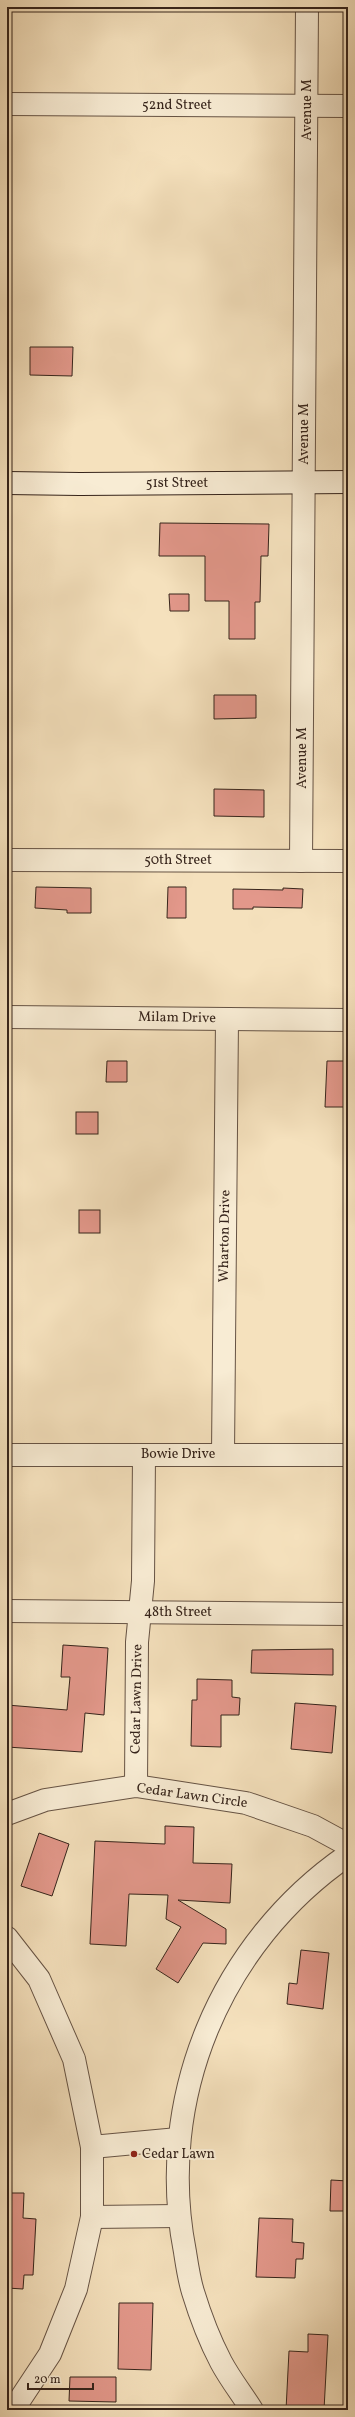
<svg xmlns="http://www.w3.org/2000/svg" width="355" height="2417" viewBox="0 0 355 2417" font-family="Vollkorn,serif">
	<style>
		.building { fill: #e3988b; stroke: #36241b }
		.lines { fill: none; stroke-linecap: round; stroke-linejoin: round }
		.street-casing { stroke: #665344; stroke-width: 24 }
		.secondary-casing { stroke: #36241b; stroke-width: 24 }
		.street { stroke: #f8ecd4; stroke-width: 22 }
		.secondary { stroke: #f8ecd4; stroke-width: 22 }
		.poi-dot { fill: #8f2418; stroke: #f8ecd4; stroke-width: 1.5 }
		.labels { text-anchor: middle; dominant-baseline: central; stroke-width: 4; stroke-linejoin: round; paint-order: stroke }
		.street-label { font-size: 14px; fill: #36241b; stroke: #f8ecd4 }
		.poi-label { font-size: 14px; fill: #36241b; stroke: #f8ecd4; text-anchor: start }
	</style>
	<rect width="100%" height="100%" fill="#f5e1bd"/>
	<filter id="stains"><feTurbulence type="fractalNoise" baseFrequency=".005" numOctaves="4"/><feColorMatrix values="0 0 0 0 .2 0 0 0 0 .09 0 0 0 0 .02 0 0 0 .5 -.17"/></filter>
	<radialGradient id="worn" r=".72"><stop offset=".6" stop-color="#630" stop-opacity="0"/><stop offset="1" stop-color="#630" stop-opacity=".3"/></radialGradient>
	<g class="building">
		<path d="M 30,347 L 73,347 L 72,376 L 30,375 Z"/>
		<path d="M 160,523 L 269,524 L 268,556 L 261,556 L 260,602 L 255,602 L 255,639 L 229,639 L 229,601 L 205,601 L 205,556 L 159,556 Z"/>
		<path d="M 169,594 L 189,594 L 189,611 L 170,611 Z"/>
		<path d="M 214,695 L 256,695 L 256,718 L 214,719 Z"/>
		<path d="M 214,789 L 264,790 L 264,817 L 214,816 Z"/>
		<path d="M 36,887 L 91,888 L 91,913 L 67,913 L 67,910 L 35,908 Z"/>
		<path d="M 168,887 L 186,887 L 186,918 L 167,918 Z"/>
		<path d="M 283,888 L 303,889 L 302,908 L 253,907 L 253,909 L 233,909 L 233,889 L 283,890 Z"/>
		<path d="M 107,1061 L 127,1061 L 127,1082 L 106,1082 Z"/>
		<path d="M 327,1061 L 346,1061 L 346,1107 L 325,1107 Z"/>
		<rect x="76" y="1112" width="22" height="22"/>
		<rect x="79" y="1210" width="21" height="23"/>
		<path d="M 63,1645 L 108,1648 L 104,1715 L 85,1713 L 82,1752 L 7,1747 L 7,1705 L 67,1710 L 70,1677 L 61,1677 Z"/>
		<path d="M 333,1649 L 333,1675 L 251,1673 L 252,1650 Z"/>
		<path d="M 197,1679 L 232,1680 L 232,1697 L 240,1698 L 239,1715 L 221,1715 L 221,1747 L 191,1746 L 192,1700 L 197,1700 Z"/>
		<path d="M 295,1703 L 336,1706 L 332,1753 L 291,1749 Z"/>
		<path d="M 165,1826 L 194,1827 L 193,1863 L 232,1864 L 230,1903 L 178,1900 L 226,1929 L 226,1944 L 203,1943 L 178,1983 L 156,1969 L 181,1927 L 166,1919 L 168,1895 L 129,1894 L 126,1946 L 90,1944 L 95,1841 L 165,1844 Z"/>
		<path d="M 39,1833 L 69,1844 L 52,1896 L 21,1886 Z"/>
		<path d="M 301,1950 L 329,1953 L 323,2009 L 287,2004 L 289,1983 L 297,1984 Z"/>
		<path d="M 331,2180 L 348,2181 L 348,2211 L 330,2211 Z"/>
		<path d="M 7,2193 L 24,2193 L 23,2218 L 36,2219 L 33,2275 L 24,2275 L 23,2289 L 7,2288 Z"/>
		<path d="M 259,2218 L 293,2219 L 292,2242 L 304,2243 L 303,2259 L 296,2259 L 295,2278 L 256,2277 Z"/>
		<path d="M 119,2303 L 153,2303 L 151,2370 L 118,2369 Z"/>
		<path d="M 308,2334 L 328,2335 L 324,2410 L 286,2410 L 289,2351 L 308,2352 Z"/>
		<path d="M 70,2377 L 116,2377 L 116,2402 L 69,2401 Z"/>
	</g>
	<g class="lines">
		<g class="street-casing">
			<g id="street">
				<path d="M 7,104 L 348,106"/>
				<path d="M 7,860 L 348,861"/>
				<path d="M 301,861 L 307,7"/>
				<path d="M 7,1017 L 348,1020"/>
				<path d="M 223,1454 L 227,1019"/>
				<path d="M 7,1455 L 348,1455"/>
				<path d="M 7,1611 L 348,1614"/>
				<path d="M 136,1786 L 137,1642 L 143,1581 L 144,1455"/>
				<path d="M 7,1814 L 45,1800 L 136,1786 L 246,1803 L 313,1826 L 348,1845"/>
				<path d="M 7,1938 L 39,1979 L 74,2059 L 92,2147 L 92,2217 L 76,2289 L 50,2354 L 13,2410"/>
				<path d="M 92,2147 L 178,2139"/>
				<path d="M 92,2217 L 178,2216"/>
				<path d="M 252,2410 C 242,2394 230,2379 221,2362 C 210,2341 200,2315 193,2292 C 189,2279 187,2265 185,2252 C 155,2099 220,1943 348,1855"/>
			</g>
		</g>
		<g class="secondary-casing">
			<path id="secondary" d="M 7,483 L 80,484 L 348,482"/>
		</g>
		<use href="#street" class="street"/>
		<use href="#secondary" class="secondary"/>
	</g>
	<circle class="poi-dot" cx="134" cy="2154" r="4"/>
	<g class="labels">
		<g class="street-label">
			<text x="177" y="105">52nd Street</text>
			<text transform="translate(307 110) rotate(-90)">Avenue M</text>
			<text transform="translate(304 434) rotate(-90)">Avenue M</text>
			<text x="177" y="483">51st Street</text>
			<text transform="translate(302 758) rotate(-90)">Avenue M</text>
			<text x="178" y="860">50th Street</text>
			<text transform="translate(177 1018) rotate(1)">Milam Drive</text>
			<text transform="translate(225 1236) rotate(-89)">Wharton Drive</text>
			<text x="178" y="1454">Bowie Drive</text>
			<text x="178" y="1612">48th Street</text>
			<text transform="translate(137 1699) rotate(-89)">Cedar Lawn Drive</text>
			<text transform="translate(192 1796) rotate(8)">Cedar Lawn Circle</text>
		</g>
		<g class="poi-label">
			<text x="142" y="2154">Cedar Lawn</text>
		</g>
	</g>
	<rect width="355" height="2417" fill="none" stroke="#f5e1bd" stroke-width="24"/>
	<rect x="8" y="8" width="339" height="2401" fill="none" stroke="#36241b" stroke-width="2"/>
	<rect x="12" y="12" width="331" height="2393" fill="none" stroke="#36241b"/>
	<path d="M28 2383v6h65v-6" fill="none" stroke="#36241b" stroke-width="2"/>
	<text x="34" y="2383" font-size="12" fill="#36241b" stroke="#f8ecd4" stroke-width="3" paint-order="stroke">20 m</text>
	<rect width="100%" height="100%" filter="url(#stains)"/>
	<rect width="100%" height="100%" fill="url(#worn)"/>
</svg>
